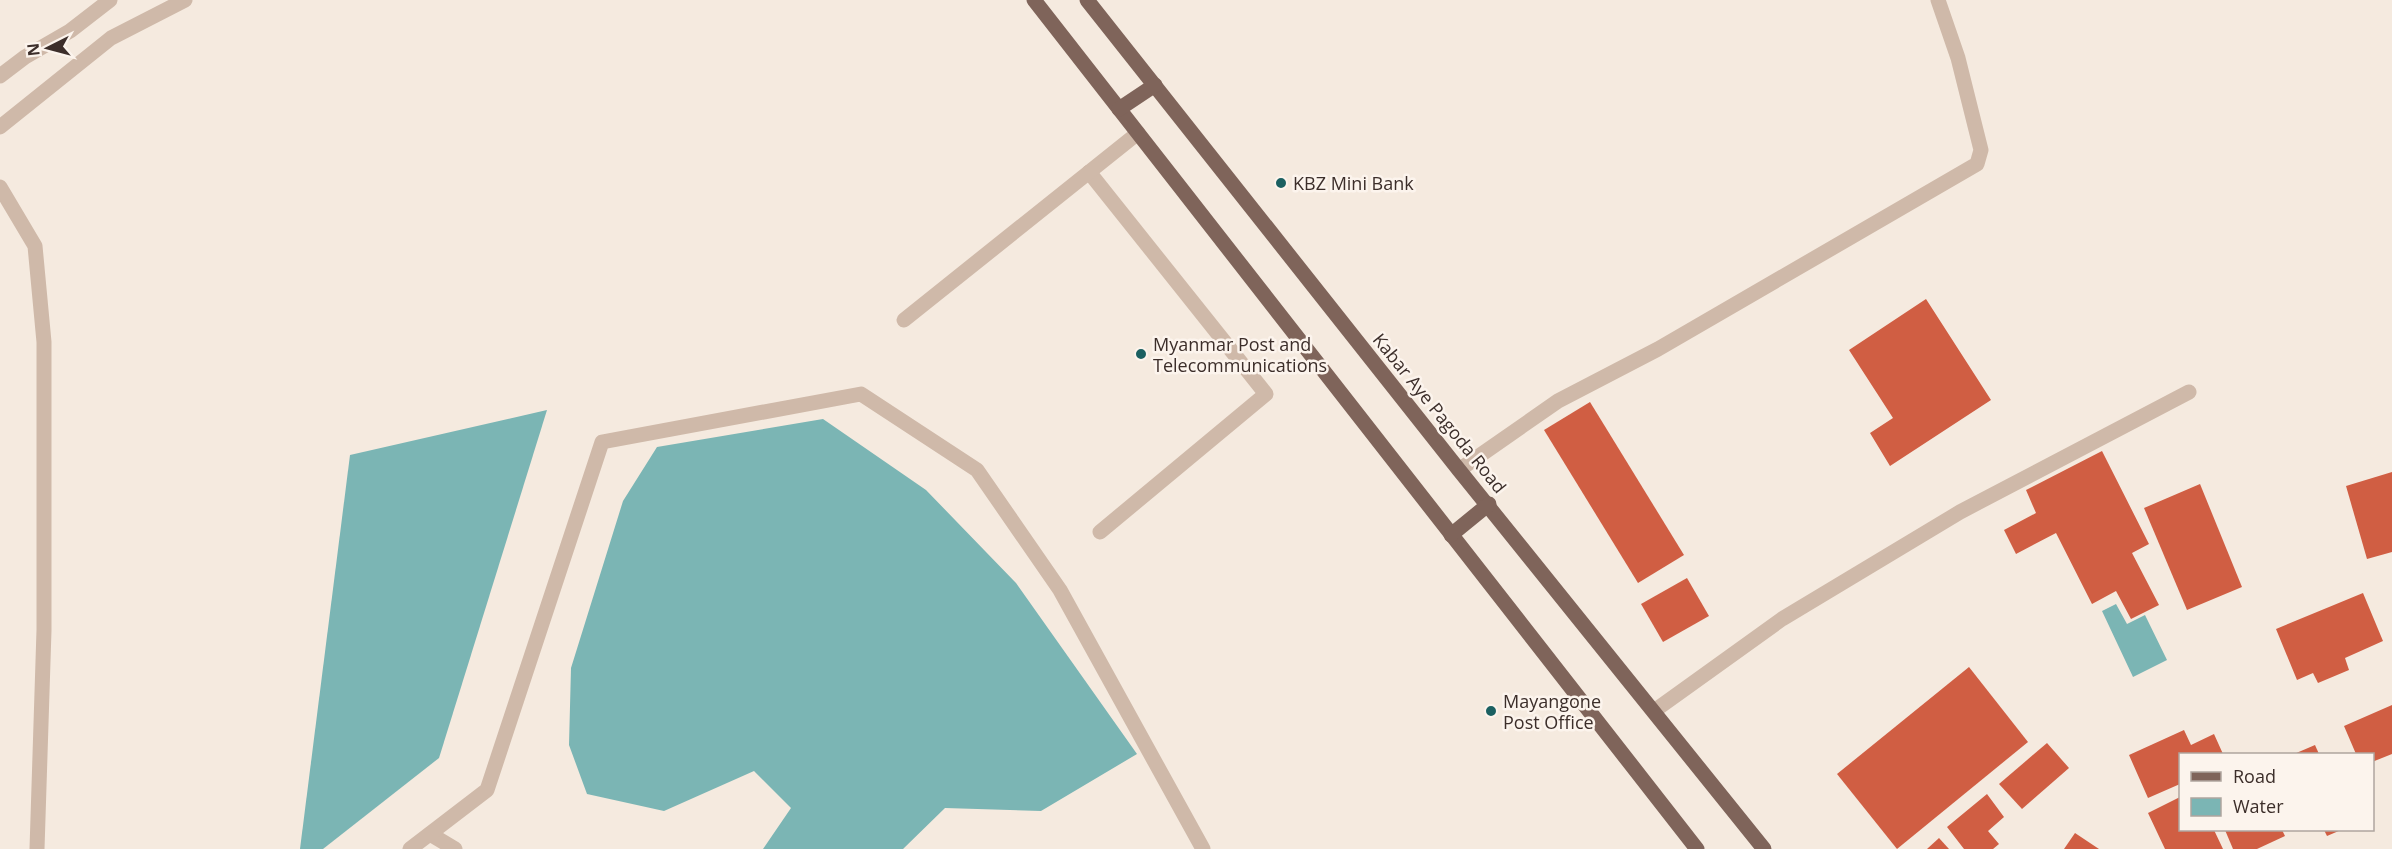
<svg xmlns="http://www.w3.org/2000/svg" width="2392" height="849" viewBox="0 0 2392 849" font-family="'Open Sans',sans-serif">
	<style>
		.water { fill: #7bb5b4 }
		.building { fill: #d05e43 }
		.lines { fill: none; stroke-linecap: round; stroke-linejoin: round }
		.lane { stroke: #cfb9a9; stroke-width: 15 }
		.street { stroke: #cfb9a9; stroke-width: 15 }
		.primary { stroke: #7f645a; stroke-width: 15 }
		.poi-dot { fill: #1b6061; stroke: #fcf4ed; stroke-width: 2 }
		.labels { text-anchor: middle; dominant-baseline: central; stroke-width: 5; stroke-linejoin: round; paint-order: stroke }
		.poi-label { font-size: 18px; fill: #3c2e2a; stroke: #fcf4ed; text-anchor: start }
		.street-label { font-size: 18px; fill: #3c2e2a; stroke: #fcf4ed }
	</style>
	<rect width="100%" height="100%" fill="#f5eadf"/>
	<g class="water">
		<path d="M 547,410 L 439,758 L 323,849 L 300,849 L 350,455 Z"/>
		<path d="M 823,419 L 926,490 L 1016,583 L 1137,754 L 1041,811 L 945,808 L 903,849 L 763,849 L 791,808 L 754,771 L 664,811 L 587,794 L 569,745 L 571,668 L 623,501 L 657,447 Z"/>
		<path d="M 2116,604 L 2127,624 L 2145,615 L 2167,660 L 2133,677 L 2102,611 Z"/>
	</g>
	<g class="building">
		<path d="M 1926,299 L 1991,400 L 1890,466 L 1870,433 L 1893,418 L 1849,350 Z"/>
		<path d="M 1590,402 L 1684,555 L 1638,583 L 1544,430 Z"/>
		<path d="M 2102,451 L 2149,544 L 2132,553 L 2159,605 L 2131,619 L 2116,591 L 2092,604 L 2056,533 L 2016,554 L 2004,530 L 2036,513 L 2026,490 Z"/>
		<path d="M 2392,472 L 2392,552 L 2367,559 L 2346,486 Z"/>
		<path d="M 2200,484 L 2242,587 L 2187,610 L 2144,508 Z"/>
		<path d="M 1687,578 L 1709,616 L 1663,642 L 1641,604 Z"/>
		<path d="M 2363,593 L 2383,641 L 2345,658 L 2349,670 L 2318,683 L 2313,673 L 2297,680 L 2276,629 Z"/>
		<path d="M 1969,667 L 2028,742 L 1897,849 L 1837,774 Z"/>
		<path d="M 2392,705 L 2392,754 L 2372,762 L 2372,754 L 2356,754 L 2344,726 Z"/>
		<path d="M 2184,730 L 2191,745 L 2214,734 L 2223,754 L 2180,754 L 2180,784 L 2148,798 L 2129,755 Z"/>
		<path d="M 2047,743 L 2069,768 L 2022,809 L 1999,784 Z"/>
		<path d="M 2315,745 L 2319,754 L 2294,754 Z"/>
		<path d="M 1987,794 L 2004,817 L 1988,831 L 1999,844 L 1993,849 L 1964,849 L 1947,827 Z"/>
		<path d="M 2180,797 L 2180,830 L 2214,830 L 2223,849 L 2165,849 L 2148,813 Z"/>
		<path d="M 2225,830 L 2282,830 L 2285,836 L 2257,849 L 2233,849 Z"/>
		<path d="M 2324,830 L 2341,830 L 2327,836 Z"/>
		<path d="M 2075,833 L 2099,849 L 2064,849 Z"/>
		<path d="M 1939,838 L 1949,849 L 1927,849 Z"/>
	</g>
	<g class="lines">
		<g class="lane">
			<path d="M 1089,172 L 1266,394 L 1100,532"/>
			<path d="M 430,834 L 455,849"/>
			<path d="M 410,849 L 487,790 L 602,442 L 861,394 L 977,470 L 1060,590 L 1203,849"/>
		</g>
		<g class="street">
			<path d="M 0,76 L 25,57 L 70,31 L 110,0"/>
			<path d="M 0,127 L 111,38 L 185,0"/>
			<path d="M 0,187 L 35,246 L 44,342 L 44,630 L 37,849"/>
			<path d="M 904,320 L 1138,133"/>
			<path d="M 1459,470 L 1558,401 L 1658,349 L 1977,164 L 1981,150 L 1958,58 L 1938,0"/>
			<path d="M 1654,711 L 1782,619 L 1960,512 L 2189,392"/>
		</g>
		<g class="primary">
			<path d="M 1034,0 L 1697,849"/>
			<path d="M 1087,0 L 1459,470 L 1764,849"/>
			<path d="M 1119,109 L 1155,85"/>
			<path d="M 1451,535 L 1489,504"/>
		</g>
	</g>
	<g class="poi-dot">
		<circle cx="1281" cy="183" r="6"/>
		<circle cx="1141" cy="354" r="6"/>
		<circle cx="1491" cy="711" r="6"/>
	</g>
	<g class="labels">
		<g class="poi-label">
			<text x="1293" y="183">KBZ Mini Bank</text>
			<text x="1153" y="344">Myanmar Post and<tspan x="1153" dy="21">Telecommunications</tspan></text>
			<text x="1503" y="701">Mayangone<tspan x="1503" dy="21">Post Office</tspan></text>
		</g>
		<g class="street-label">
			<text transform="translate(1440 413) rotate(51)">Kabar Aye Pagoda Road</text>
		</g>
	</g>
	<rect x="2179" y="753" width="195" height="78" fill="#fcf4ed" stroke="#afa59f" stroke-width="1.5"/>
	<rect x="2191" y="772" width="30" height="9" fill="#7f645a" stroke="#afa59f" stroke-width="1.5"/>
	<text x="2233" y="783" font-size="18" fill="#3c2e2a">Road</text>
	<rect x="2191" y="798" width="30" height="18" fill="#7bb5b4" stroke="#afa59f" stroke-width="1.5"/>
	<text x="2233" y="813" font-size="18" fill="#3c2e2a">Water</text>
	<g transform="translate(48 48) rotate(264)" stroke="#fcf4ed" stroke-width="4.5" paint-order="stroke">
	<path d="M0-4.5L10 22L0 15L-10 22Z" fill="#3c2e2a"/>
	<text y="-9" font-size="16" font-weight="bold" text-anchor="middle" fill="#3c2e2a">N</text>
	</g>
</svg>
